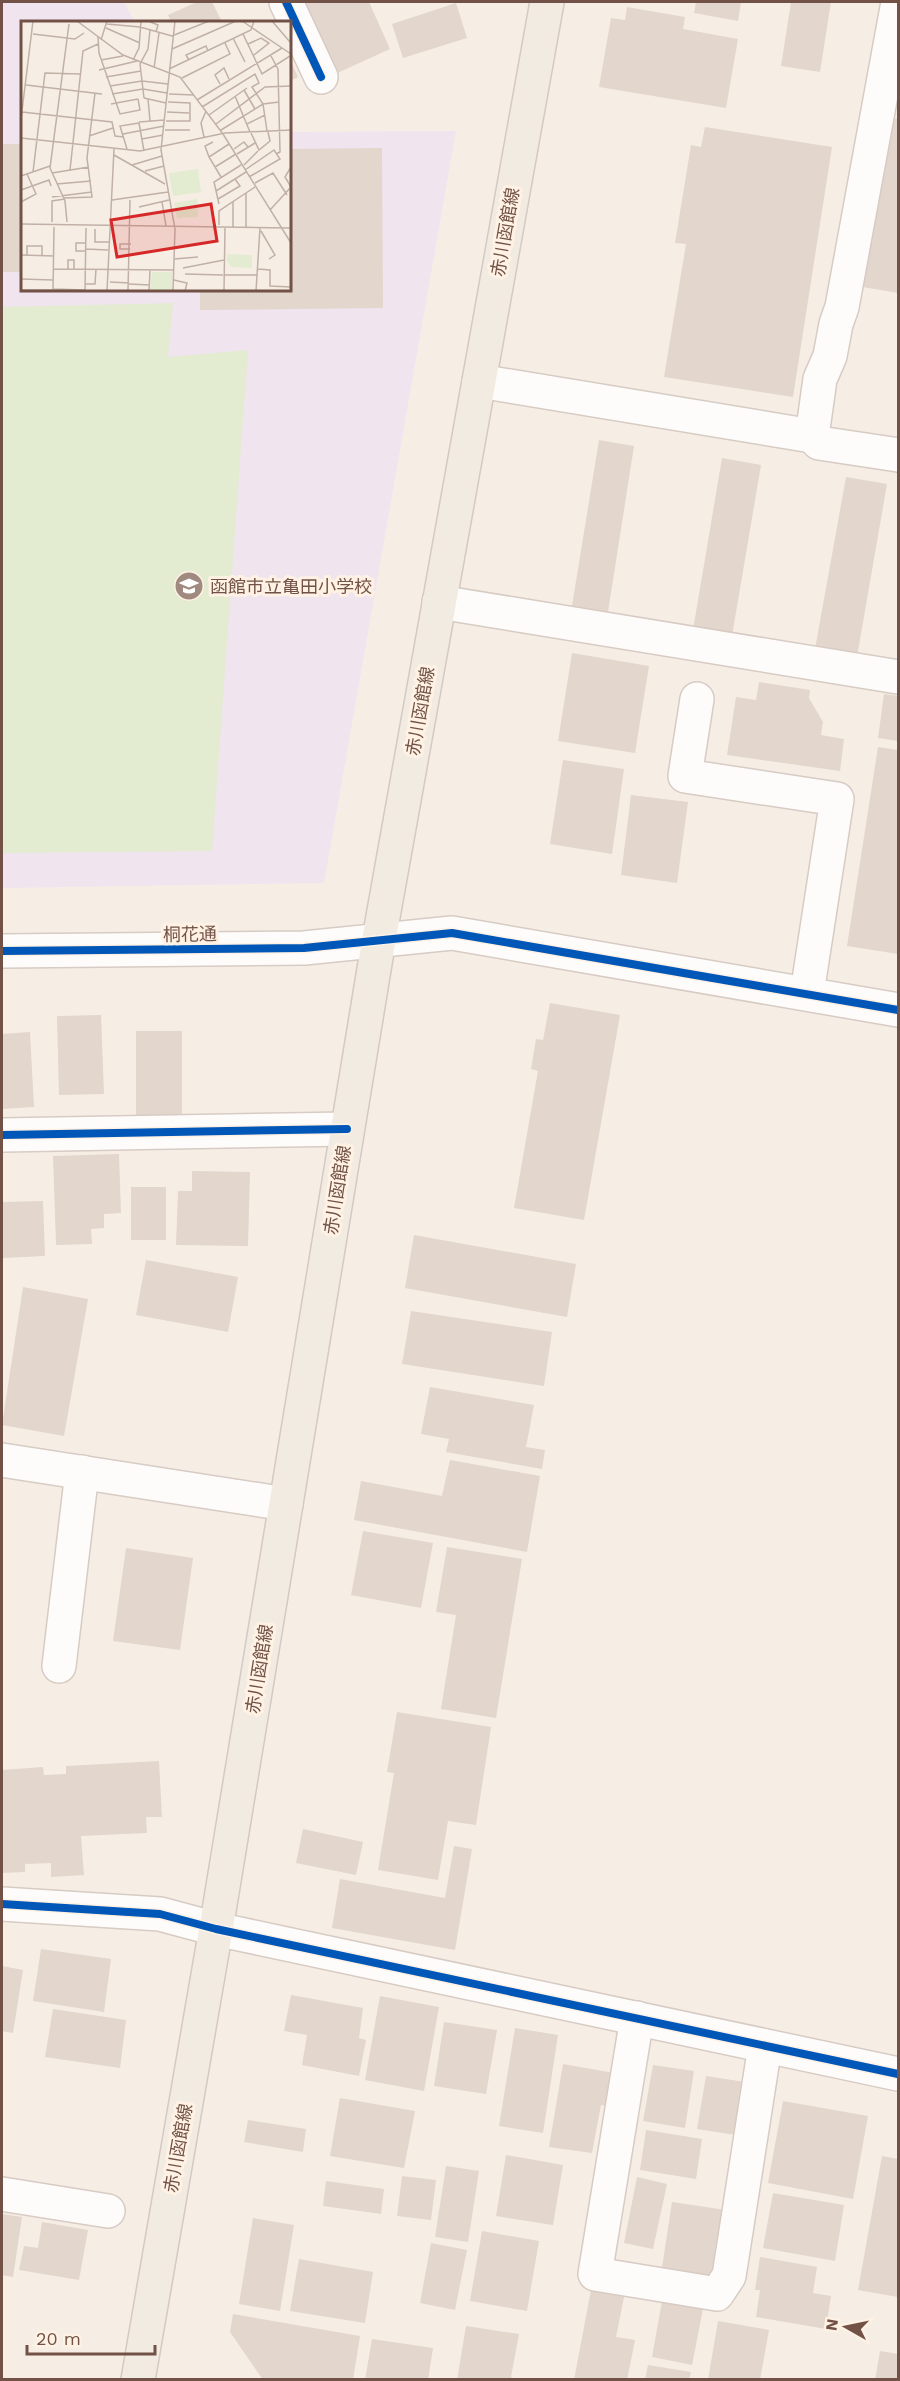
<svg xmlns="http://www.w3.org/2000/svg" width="900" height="2381" viewBox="0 0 900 2381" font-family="'Work Sans','Noto Sans JP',sans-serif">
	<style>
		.education { fill: #f0e4ef }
		.green { fill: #e3ebd0 }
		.building { fill: #e2d6cd }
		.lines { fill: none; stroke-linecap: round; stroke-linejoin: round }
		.minor-casing { stroke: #d7cbc4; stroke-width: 36 }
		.major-casing { stroke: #d5c9c3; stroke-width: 36 }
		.minor { stroke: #fefcfb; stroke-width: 33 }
		.major { stroke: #f2ebe2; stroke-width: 33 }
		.cycleway-casing { stroke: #fff2e5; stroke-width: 11 }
		.cycleway { stroke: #0057b8; stroke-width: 8 }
		.labels { text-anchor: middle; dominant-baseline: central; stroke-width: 6; stroke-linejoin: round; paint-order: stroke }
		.street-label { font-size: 18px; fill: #725247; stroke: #fff2e5 }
		.poi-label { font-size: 18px; fill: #725247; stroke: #fff2e5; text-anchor: start }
		.inset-road { fill: none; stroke: #c1b0a6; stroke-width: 1.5 }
		.view { fill: #d62828; fill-opacity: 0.15; stroke: #d62828; stroke-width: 3 }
		.inset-edge { fill: none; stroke: #725247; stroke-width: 3 }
	</style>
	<rect width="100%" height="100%" fill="#f6eee5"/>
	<path class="education" d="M 2,2 L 124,2 L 135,22 L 22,22 L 22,290 L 290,290 L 290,132 L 456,131 L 324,883 L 2,888 Z"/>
	<path class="green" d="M 173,303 L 168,357 L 248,350 L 212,851 L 2,853 L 2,307 Z"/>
	<g class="building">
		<path d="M 197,2 L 212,2 L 222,22 L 171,22 L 168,15 Z"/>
		<path d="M 301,2 L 369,2 L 390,49 L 333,75 Z"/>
		<path d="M 696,2 L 741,2 L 738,21 L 694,13 Z"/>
		<path d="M 791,2 L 831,2 L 820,72 L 781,66 Z"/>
		<path d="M 456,3 L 467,38 L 403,58 L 392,24 Z"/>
		<path d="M 627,7 L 685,17 L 683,29 L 738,39 L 726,108 L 599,87 L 611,18 L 625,20 Z"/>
		<path d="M 290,59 L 298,77 L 290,81 Z"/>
		<path d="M 893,118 L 898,119 L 898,293 L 863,287 Z"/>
		<path d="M 705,127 L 832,147 L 793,397 L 664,377 L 686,244 L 675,243 L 691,145 L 701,147 Z"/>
		<rect x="2" y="144" width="20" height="128"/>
		<path d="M 382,148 L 383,308 L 200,310 L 200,290 L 290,290 L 290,149 Z"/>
		<path d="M 599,440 L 634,446 L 608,612 L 572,606 Z"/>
		<path d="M 722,458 L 761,465 L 732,636 L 693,630 Z"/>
		<path d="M 846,477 L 887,484 L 857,657 L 815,649 Z"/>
		<path d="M 572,653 L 649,666 L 635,753 L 558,741 Z"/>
		<path d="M 759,682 L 810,690 L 809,698 L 823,722 L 821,735 L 844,739 L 840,771 L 727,755 L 736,697 L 756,700 Z"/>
		<path d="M 884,694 L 898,696 L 898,741 L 878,738 Z"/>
		<path d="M 878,747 L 898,750 L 898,954 L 847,946 Z"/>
		<path d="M 563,760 L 624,769 L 612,854 L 550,844 Z"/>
		<path d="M 631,795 L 688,802 L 677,883 L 621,875 Z"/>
		<path d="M 550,1003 L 620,1015 L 584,1220 L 514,1208 L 538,1071 L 531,1069 L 536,1039 L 543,1040 Z"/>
		<path d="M 101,1015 L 104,1094 L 59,1095 L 57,1016 Z"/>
		<path d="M 136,1031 L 182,1031 L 182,1115 L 136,1116 Z"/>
		<path d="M 30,1032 L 34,1107 L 2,1109 L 2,1034 Z"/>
		<path d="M 119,1154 L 121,1213 L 104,1214 L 104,1228 L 91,1229 L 92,1244 L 56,1245 L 53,1156 Z"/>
		<path d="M 192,1171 L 250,1172 L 248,1246 L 176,1245 L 178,1191 L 192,1191 Z"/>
		<rect x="131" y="1187" width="35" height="53"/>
		<path d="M 43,1201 L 45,1256 L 2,1258 L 2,1202 Z"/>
		<path d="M 414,1235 L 576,1264 L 567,1317 L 405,1288 Z"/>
		<path d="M 146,1260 L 238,1277 L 228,1332 L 136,1315 Z"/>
		<path d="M 23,1287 L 88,1299 L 64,1436 L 2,1425 Z"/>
		<path d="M 411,1311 L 552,1332 L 544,1386 L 402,1364 Z"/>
		<path d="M 430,1387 L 534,1405 L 526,1447 L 545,1450 L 542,1469 L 446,1452 L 449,1439 L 421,1434 Z"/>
		<path d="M 450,1460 L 540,1476 L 527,1552 L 354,1520 L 361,1481 L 442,1496 Z"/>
		<path d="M 363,1531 L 433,1543 L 421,1608 L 351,1595 Z"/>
		<path d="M 447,1547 L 522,1559 L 496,1718 L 441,1709 L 456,1615 L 436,1612 Z"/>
		<path d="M 126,1548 L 193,1558 L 180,1650 L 113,1641 Z"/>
		<path d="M 397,1712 L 491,1727 L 476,1825 L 448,1821 L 438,1880 L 378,1870 L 394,1773 L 387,1772 Z"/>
		<path d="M 159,1761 L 162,1817 L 146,1817 L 147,1833 L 81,1836 L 84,1875 L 51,1877 L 51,1863 L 25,1864 L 25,1872 L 2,1873 L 2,1770 L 43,1767 L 44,1775 L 66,1774 L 66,1766 Z"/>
		<path d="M 303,1829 L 363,1842 L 356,1875 L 296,1863 Z"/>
		<path d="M 454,1846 L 472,1849 L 455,1950 L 332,1928 L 340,1879 L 445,1898 Z"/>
		<path d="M 41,1949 L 111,1959 L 104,2012 L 33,2001 Z"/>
		<path d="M 2,1966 L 23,1970 L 13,2033 L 2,2031 Z"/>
		<path d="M 291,1995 L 363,2008 L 359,2038 L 366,2040 L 359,2076 L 302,2065 L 307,2035 L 284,2031 Z"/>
		<path d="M 380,1996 L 439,2007 L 424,2091 L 365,2080 Z"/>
		<path d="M 53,2009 L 126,2020 L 120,2068 L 45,2057 Z"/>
		<path d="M 444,2022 L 497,2030 L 486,2094 L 434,2086 Z"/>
		<path d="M 515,2028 L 558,2035 L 543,2133 L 499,2126 Z"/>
		<path d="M 563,2064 L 614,2073 L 608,2106 L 601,2105 L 592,2153 L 549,2147 Z"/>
		<path d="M 653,2065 L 694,2071 L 685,2128 L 643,2121 Z"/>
		<path d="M 706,2076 L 745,2082 L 736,2135 L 697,2129 Z"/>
		<path d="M 340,2098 L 415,2111 L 404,2168 L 330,2156 Z"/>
		<path d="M 783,2101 L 868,2116 L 853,2199 L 768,2183 Z"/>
		<path d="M 248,2120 L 306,2129 L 303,2152 L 244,2142 Z"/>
		<path d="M 646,2130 L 702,2139 L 696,2179 L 640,2170 Z"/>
		<path d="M 506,2155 L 563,2165 L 553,2225 L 496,2216 Z"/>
		<path d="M 882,2156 L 898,2159 L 898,2297 L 858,2290 Z"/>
		<path d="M 446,2166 L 479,2171 L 468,2242 L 435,2237 Z"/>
		<path d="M 402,2176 L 436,2180 L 431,2220 L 397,2216 Z"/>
		<path d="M 637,2177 L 667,2184 L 653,2249 L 624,2243 Z"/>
		<path d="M 326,2181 L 384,2189 L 381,2214 L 323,2206 Z"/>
		<path d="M 773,2193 L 844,2205 L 835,2261 L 763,2248 Z"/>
		<path d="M 672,2202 L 726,2210 L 715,2283 L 661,2274 Z"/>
		<path d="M 2,2214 L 22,2217 L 13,2277 L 2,2275 Z"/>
		<path d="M 253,2218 L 294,2225 L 280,2311 L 239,2304 Z"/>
		<path d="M 42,2222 L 88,2230 L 79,2280 L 19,2270 L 24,2246 L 38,2248 Z"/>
		<path d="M 482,2231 L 539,2241 L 527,2311 L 470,2301 Z"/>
		<path d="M 431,2243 L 467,2250 L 455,2310 L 420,2303 Z"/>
		<path d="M 760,2257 L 817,2267 L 813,2293 L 831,2296 L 826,2329 L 756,2317 L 760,2290 L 755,2290 Z"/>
		<path d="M 299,2259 L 373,2272 L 365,2323 L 290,2311 Z"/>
		<path d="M 591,2290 L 624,2297 L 616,2337 L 635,2340 L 627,2380 L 574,2380 Z"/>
		<path d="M 662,2301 L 703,2309 L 692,2365 L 652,2357 Z"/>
		<path d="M 233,2314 L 360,2336 L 353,2380 L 263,2380 L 230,2332 Z"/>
		<path d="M 718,2321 L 769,2330 L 760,2380 L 708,2380 Z"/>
		<path d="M 466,2326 L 519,2334 L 511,2377 L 516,2380 L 457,2380 Z"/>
		<path d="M 372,2339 L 433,2348 L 428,2380 L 365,2380 Z"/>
		<path d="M 880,2351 L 898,2354 L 898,2380 L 875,2380 Z"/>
		<path d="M 648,2365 L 691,2372 L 689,2380 L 645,2380 Z"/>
	</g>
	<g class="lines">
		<g class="minor-casing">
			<g id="minor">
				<path d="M 286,2 L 321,77"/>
				<path d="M 479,381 L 812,436 L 820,379 L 830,356 L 836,324 L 842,307 L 898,2"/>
				<path d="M 812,436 L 819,443 L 898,455"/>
				<path d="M 439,602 L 898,677"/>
				<path d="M 697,699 L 685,776 L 837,799 L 807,993"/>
				<path d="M 2,951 L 304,948 L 452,933 L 898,1010"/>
				<path d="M 2,1135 L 347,1129"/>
				<path d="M 2,1460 L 286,1504"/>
				<path d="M 59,1666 L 82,1472"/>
				<path d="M 2,1904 L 160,1914 L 216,1929 L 898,2074"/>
				<path d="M 637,2018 L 595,2274 L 717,2294 L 729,2276 L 765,2046"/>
				<path d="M 2,2194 L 108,2211"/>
			</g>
		</g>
		<g class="major-casing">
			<path id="major" d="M 138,2380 L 216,1929 L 379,939 L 547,2"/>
		</g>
		<use href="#minor" class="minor"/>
		<use href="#major" class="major"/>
		<g class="cycleway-casing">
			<g id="cycleway">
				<path d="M 286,2 L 321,77"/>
				<path d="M 2,951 L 304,948 L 452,933 L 898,1010"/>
				<path d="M 2,1135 L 347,1129"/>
				<path d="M 2,1904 L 160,1914 L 216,1929 L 898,2074"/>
			</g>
		</g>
		<use href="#cycleway" class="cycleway"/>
	</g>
	<defs>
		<g id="school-disc" transform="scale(1.5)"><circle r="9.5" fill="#a0897e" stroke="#fff2e5"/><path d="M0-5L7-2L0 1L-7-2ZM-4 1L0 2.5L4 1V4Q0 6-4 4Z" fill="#fff"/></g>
	</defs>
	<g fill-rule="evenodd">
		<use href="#school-disc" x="189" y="586"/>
	</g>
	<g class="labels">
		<g class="street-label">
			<text transform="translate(505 232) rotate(-80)">赤川函館線</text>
			<text transform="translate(420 711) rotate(-80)">赤川函館線</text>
			<text transform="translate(190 934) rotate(-1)">桐花通</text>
			<text transform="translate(337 1190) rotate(-81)">赤川函館線</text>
			<text transform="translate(259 1669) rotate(-81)">赤川函館線</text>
			<text transform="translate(178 2148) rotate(-80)">赤川函館線</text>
		</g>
		<g class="poi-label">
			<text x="210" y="586">函館市立亀田小学校</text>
		</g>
	</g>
	<g transform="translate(21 21)">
		<rect width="270" height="270" fill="#f6eee5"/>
		<path d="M 177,148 L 180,171 L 152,175 L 148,152 ZM 176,178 L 177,196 L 156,197 L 153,182 ZM 206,233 L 231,234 L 231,247 L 211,246 L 206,241 ZM 131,251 L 151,251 L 151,270 L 129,270 Z" fill="#e3ebd0"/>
		<path class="inset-road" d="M 56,0 L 102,34 L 159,56 L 202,113 L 270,222M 127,0 L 137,4 L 135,11M 221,0 L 270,33M 251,0 L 269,21M 86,3 L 119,6 L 151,15 L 188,0M 85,7 L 119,22M 12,13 L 54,18 L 63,12M 222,13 L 241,53 L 269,35M 77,16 L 78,32 L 99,93 L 119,89 L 117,78M 212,17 L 224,41M 80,19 L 86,0M 227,23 L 240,17 L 248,22 L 233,34M 151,28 L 215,0M 250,35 L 257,48 L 259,131 L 255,133M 80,39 L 102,35M 112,39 L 118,27 L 120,0M 168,39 L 165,34 L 185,25 L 187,30M 133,47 L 138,12M 148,48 L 230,9 L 233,0M 78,49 L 116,40M 85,56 L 120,50M 161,57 L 209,33 L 204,22M 199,63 L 194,54 L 203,47 L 208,58M 5,64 L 81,73M 89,65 L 121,60 L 147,63M 223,69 L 234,88M 91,73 L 122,68 L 146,72M 148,73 L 173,74M 214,75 L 229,111M 123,77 L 119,43 L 127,28 L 129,9M 123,77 L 145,82M 127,78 L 129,100M 176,79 L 261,27M 90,83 L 117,78M 181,86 L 234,53 L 238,62 L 231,66 L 242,83 L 246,110M 1,91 L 91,101 L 94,115 L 103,116M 146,91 L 168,92M 188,94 L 226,67M 0,98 L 12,0M 145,100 L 169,100 L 169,82 L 147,81M 118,101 L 143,99M 118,102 L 123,130M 195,103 L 244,66 L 270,65M 226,103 L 244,94M 144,109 L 169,109M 200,109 L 242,83 L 258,81M 230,112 L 238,129 L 249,120 L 247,111M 102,113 L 143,105M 68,115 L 92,107M 183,116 L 180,102 L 185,90M 0,117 L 119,130 L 204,112 L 270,109M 121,118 L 142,114M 106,128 L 99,105 L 118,102M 213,128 L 223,121 L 227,126M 216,133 L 234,122M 93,134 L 144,163M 188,136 L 184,125 L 192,121M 111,144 L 141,135M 223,144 L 237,130M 194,146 L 215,133M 270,146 L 264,156 L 270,166M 49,149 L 62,30 L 77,23M 224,149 L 253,129 L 259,138 L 228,156M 124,150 L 143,145M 12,151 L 24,52 L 59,53M 31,152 L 68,146M 0,155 L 29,145M 200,156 L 188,136 L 208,123M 234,162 L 252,152 L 266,174M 36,163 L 70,160M 0,169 L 28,159 L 30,165M 195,170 L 225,151M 31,176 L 71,171M 43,177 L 71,176 L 66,137 L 74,72M 197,178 L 219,165 L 214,158M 91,179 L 147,171M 0,181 L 15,173 L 6,153M 141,181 L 145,205M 212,181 L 212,206M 198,183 L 193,161 L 220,144M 118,186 L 148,179M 249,189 L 270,166M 31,201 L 31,180 L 44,178M 46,201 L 44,180 L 29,147 L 48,3M 0,203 L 270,207M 198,204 L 198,190 L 234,166M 225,206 L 225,172M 74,208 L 74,221 L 88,221M 240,210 L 254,234 L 248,238M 65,228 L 87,229M 109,228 L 99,228 L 99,223 L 110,223M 65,230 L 55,230 L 55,222 L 65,222M 0,234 L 33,235M 6,234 L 6,225 L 21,225 L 21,235M 153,238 L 177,236M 162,247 L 203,239M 33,248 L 153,249M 47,248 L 47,239 L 53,239 L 53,248M 237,248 L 249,249 L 249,265 L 270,266M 164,253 L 202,254M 203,254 L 236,254M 0,258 L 32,259M 153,259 L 166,262 L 164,270M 89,261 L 108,262M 64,263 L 74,263 L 75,248M 108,263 L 129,264M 32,268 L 64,269M 0,269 L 32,269M 32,270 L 33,206M 64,270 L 65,207M 86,270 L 93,128M 107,270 L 109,179M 128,270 L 129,249M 152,270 L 154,208 L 140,129 L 154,0M 203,270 L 204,206M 235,270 L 239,207"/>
		<path class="view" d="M 190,183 L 196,220 L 96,236 L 90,199 Z"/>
		<rect width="270" height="270" class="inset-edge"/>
	</g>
	<rect width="900" height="2381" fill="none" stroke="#725247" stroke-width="6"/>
	<g transform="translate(846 2327) rotate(279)" stroke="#fff2e5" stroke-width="4.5" paint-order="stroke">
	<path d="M0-4.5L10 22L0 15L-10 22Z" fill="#725247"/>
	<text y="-9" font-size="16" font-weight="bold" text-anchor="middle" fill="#725247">N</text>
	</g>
	<path d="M27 2345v9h128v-9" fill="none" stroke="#725247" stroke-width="3"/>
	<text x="36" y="2345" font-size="18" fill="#725247" stroke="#fff2e5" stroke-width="4.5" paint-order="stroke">20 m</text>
</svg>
